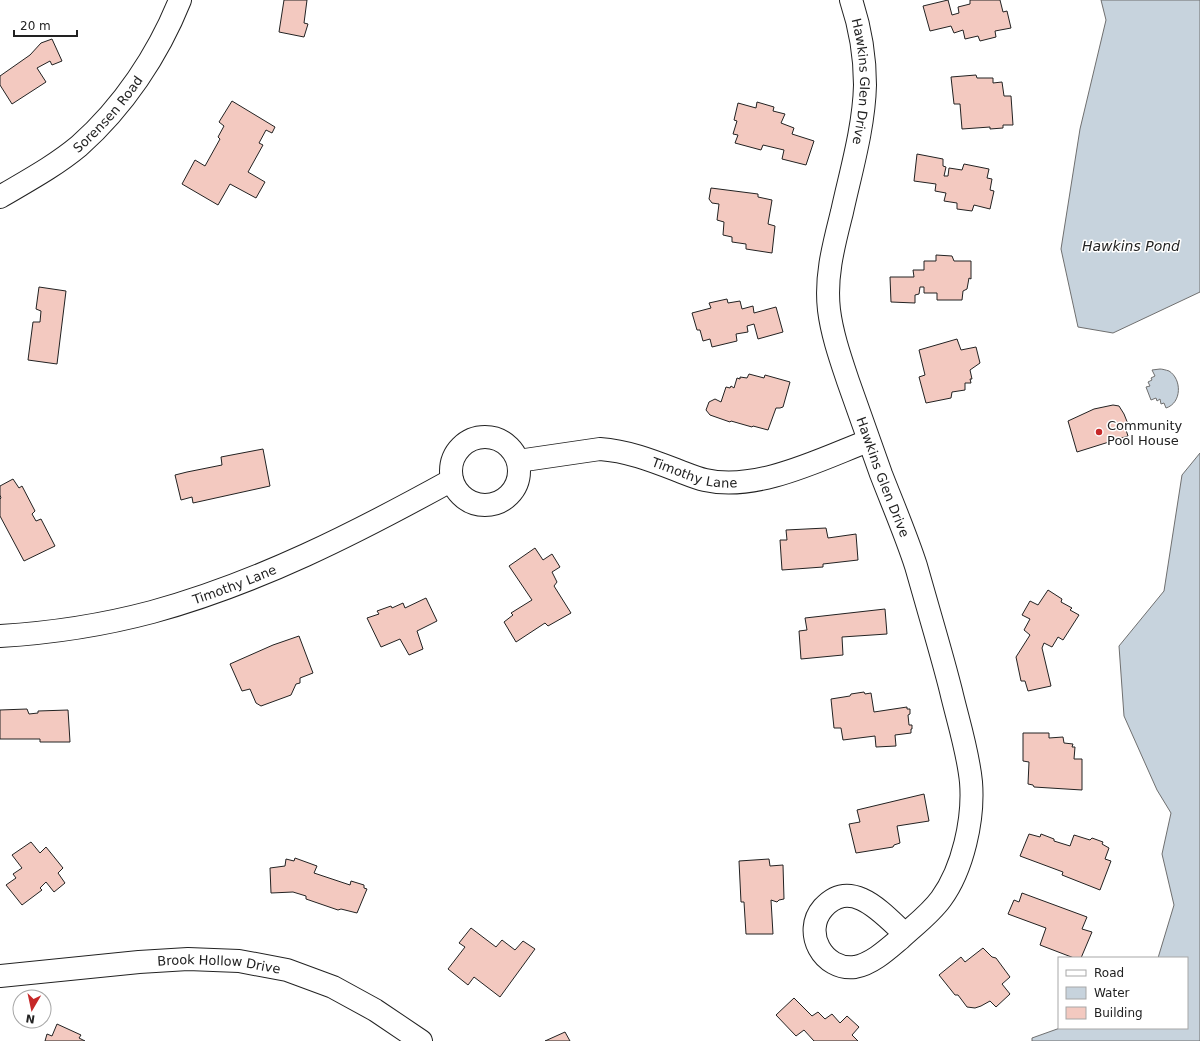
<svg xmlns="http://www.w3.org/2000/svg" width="1200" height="1041" viewBox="0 0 1200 1041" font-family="'DejaVu Sans',sans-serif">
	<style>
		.water { fill: #c7d3dd; stroke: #6f6f6f }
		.building { fill: #f3c9c0; stroke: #222 }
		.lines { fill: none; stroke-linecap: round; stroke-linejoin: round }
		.minor-casing { stroke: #222; stroke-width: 24 }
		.minor { stroke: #fff; stroke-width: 22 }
		.poi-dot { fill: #c62828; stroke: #fff; stroke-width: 1.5 }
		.labels { text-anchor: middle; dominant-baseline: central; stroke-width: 3; stroke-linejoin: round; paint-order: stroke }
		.street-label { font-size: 13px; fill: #222; stroke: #fff }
		.poi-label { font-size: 13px; fill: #222; stroke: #fff; text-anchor: start }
		.water-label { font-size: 14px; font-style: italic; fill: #222; stroke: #fff }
	</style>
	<rect width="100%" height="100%" fill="#fff"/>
	<g class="water">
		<path d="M 1101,0 L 1200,0 L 1200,292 L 1113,333 L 1078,327 L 1061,249 L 1080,129 L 1106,20 Z"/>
		<path d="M 1160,369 C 1162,369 1166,370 1169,371 C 1182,379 1182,403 1166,408 L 1164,403 L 1161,404 L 1160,399 L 1157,401 L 1156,398 L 1151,400 L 1146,387 L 1150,386 L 1148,382 L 1152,380 L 1151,378 L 1155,376 L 1152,370 Z"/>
		<path d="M 1200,453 L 1200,1041 L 1032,1041 L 1032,1038 L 1060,1028 L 1187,1028 L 1187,958 L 1158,958 L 1174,905 L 1162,854 L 1171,813 L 1157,790 L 1124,716 L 1119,646 L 1164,591 L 1182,475 Z"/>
	</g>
	<g class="building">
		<path d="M 284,0 L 307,0 L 304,23 L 308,24 L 304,37 L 279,32 Z"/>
		<path d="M 948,0 L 952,15 L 959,13 L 958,7 L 970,4 L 970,0 L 1000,0 L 1003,12 L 1007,11 L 1011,28 L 995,31 L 996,37 L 980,41 L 978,36 L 965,39 L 963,30 L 954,33 L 951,26 L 930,31 L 923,6 Z"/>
		<path d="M 52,39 L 62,61 L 52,65 L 50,61 L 37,68 L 46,82 L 12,104 L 0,85 L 0,76 L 30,55 L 41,43 Z"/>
		<path d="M 976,75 L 977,78 L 993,78 L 993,83 L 1002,82 L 1004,96 L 1011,96 L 1013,125 L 1003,125 L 1003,128 L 990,129 L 990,127 L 962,129 L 960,104 L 954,104 L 951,77 Z"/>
		<path d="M 232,101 L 275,127 L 272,133 L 266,130 L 259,143 L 263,145 L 248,172 L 265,182 L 256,198 L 230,184 L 218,205 L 182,184 L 195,160 L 205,166 L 220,139 L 218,137 L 224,126 L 219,122 Z"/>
		<path d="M 757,102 L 774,107 L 773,111 L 785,114 L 781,123 L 794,128 L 792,134 L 814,141 L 806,165 L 782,159 L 784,150 L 763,145 L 761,150 L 735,143 L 738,135 L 733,134 L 737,121 L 734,120 L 738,103 L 756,108 Z"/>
		<path d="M 917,154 L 943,159 L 943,166 L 946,167 L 944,176 L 948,176 L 949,168 L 962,170 L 964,164 L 989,169 L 987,178 L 992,179 L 990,190 L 994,191 L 990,209 L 974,205 L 972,211 L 957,209 L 957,203 L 944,201 L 946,193 L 935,191 L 936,184 L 914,181 Z"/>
		<path d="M 711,188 L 758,194 L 758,197 L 772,200 L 768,224 L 775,226 L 772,253 L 746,249 L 746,244 L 732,242 L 732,237 L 723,235 L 724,222 L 717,220 L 719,204 L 712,203 L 709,199 Z"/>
		<path d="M 936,255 L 952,256 L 954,261 L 971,261 L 971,279 L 969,278 L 967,289 L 963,291 L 962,300 L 937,300 L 937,293 L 924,293 L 924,287 L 920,287 L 919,294 L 915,295 L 915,303 L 891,302 L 890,277 L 914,277 L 913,270 L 924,270 L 924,261 L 936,261 Z"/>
		<path d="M 39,287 L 66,291 L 57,364 L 28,360 L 33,322 L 40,322 L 41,311 L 36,309 Z"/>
		<path d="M 727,299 L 728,303 L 740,301 L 742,309 L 753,306 L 754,313 L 776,307 L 783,332 L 758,339 L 754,324 L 747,326 L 748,332 L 736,334 L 737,341 L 712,347 L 710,339 L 703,341 L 700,330 L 697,330 L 692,313 L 711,308 L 709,303 Z"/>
		<path d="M 957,339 L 961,350 L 976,347 L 980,363 L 970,370 L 972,379 L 970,379 L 971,383 L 965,383 L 965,390 L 952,392 L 951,398 L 926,403 L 919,377 L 925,375 L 919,350 Z"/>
		<path d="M 749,374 L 764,378 L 765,375 L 790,382 L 783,407 L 780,408 L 776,408 L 768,430 L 753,426 L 752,427 L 731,421 L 730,422 L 710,415 L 706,410 L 709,402 L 715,399 L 721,402 L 726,387 L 730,388 L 731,386 L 734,388 L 737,378 L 740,379 L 740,377 L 747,378 Z"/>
		<path d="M 1113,405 L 1119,406 L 1124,414 L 1128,424 L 1125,427 L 1128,436 L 1077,452 L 1068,421 L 1094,409 Z"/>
		<path d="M 263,449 L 270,486 L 193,503 L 192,497 L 181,500 L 175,475 L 187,472 L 222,465 L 221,457 Z"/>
		<path d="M 13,479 L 19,488 L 22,486 L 35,511 L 32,514 L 36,521 L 41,519 L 55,546 L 24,561 L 0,516 L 0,499 L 1,498 L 0,495 L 0,486 Z"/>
		<path d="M 826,528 L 828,538 L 856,534 L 858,560 L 823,564 L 823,567 L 782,570 L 780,540 L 787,540 L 786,530 Z"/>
		<path d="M 535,548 L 543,560 L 552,554 L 560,567 L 552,572 L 557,582 L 554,586 L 571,613 L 548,626 L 545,623 L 516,642 L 504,622 L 513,615 L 511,613 L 532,600 L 509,566 Z"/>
		<path d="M 1048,590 L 1062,599 L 1061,602 L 1072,608 L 1070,610 L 1079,615 L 1063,640 L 1058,637 L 1052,647 L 1044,643 L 1042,648 L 1051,686 L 1028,691 L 1025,681 L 1021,681 L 1016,657 L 1030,635 L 1024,630 L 1030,619 L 1022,615 L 1030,601 L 1038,605 Z"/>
		<path d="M 426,598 L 437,621 L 417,631 L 423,649 L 409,655 L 400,639 L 381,647 L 367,618 L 379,614 L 377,611 L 391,606 L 392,608 L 403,603 L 405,608 Z"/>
		<path d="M 885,609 L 887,634 L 842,637 L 843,655 L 801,659 L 799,631 L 807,630 L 805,618 Z"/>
		<path d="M 299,636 L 313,673 L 300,678 L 300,683 L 296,684 L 291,695 L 261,706 L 256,703 L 250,689 L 242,691 L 230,664 L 273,645 Z"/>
		<path d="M 864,692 L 865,694 L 871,693 L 874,712 L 907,707 L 907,709 L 910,709 L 910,714 L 908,715 L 909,725 L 912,725 L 912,729 L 911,729 L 911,733 L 895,735 L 896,746 L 876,747 L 875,736 L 843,740 L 841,728 L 834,728 L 831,699 L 850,696 L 851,694 Z"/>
		<path d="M 27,709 L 29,714 L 38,713 L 38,711 L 68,710 L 70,742 L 40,742 L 40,739 L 0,739 L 0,710 Z"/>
		<path d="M 1023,733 L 1049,733 L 1049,738 L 1063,737 L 1064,743 L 1073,744 L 1072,747 L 1075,747 L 1074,759 L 1082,759 L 1082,790 L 1034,787 L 1033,785 L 1028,784 L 1029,762 L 1023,761 Z"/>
		<path d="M 924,794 L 929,821 L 897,826 L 900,843 L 894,845 L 893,847 L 856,853 L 849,824 L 860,822 L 857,810 Z"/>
		<path d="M 1029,834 L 1040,837 L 1041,834 L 1054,839 L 1054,841 L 1070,846 L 1074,835 L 1090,840 L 1092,838 L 1103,842 L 1102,844 L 1109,848 L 1105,859 L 1111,861 L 1100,890 L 1062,875 L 1063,872 L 1020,856 Z"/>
		<path d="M 31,842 L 40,853 L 46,847 L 63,868 L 58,873 L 65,883 L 54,892 L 46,882 L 40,888 L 42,890 L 22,905 L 6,885 L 16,878 L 13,874 L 22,868 L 12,855 Z"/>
		<path d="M 295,858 L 317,866 L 314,873 L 350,885 L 351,881 L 364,885 L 364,888 L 367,889 L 357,913 L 341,909 L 338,910 L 306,899 L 306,896 L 293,892 L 271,893 L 270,868 L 285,866 L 286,859 L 294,861 Z"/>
		<path d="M 769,859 L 770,866 L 783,865 L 784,899 L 779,900 L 777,902 L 771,900 L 773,934 L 746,934 L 744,902 L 741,902 L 739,861 Z"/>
		<path d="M 1022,893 L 1087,917 L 1082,929 L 1092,932 L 1081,958 L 1074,958 L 1040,945 L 1046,928 L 1008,914 L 1014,900 L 1019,902 Z"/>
		<path d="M 471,928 L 496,947 L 502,940 L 515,950 L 523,941 L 535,949 L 500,997 L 474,977 L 468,985 L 448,969 L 465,947 L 459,943 Z"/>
		<path d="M 983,948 L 992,957 L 996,958 L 1010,977 L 1002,984 L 1010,994 L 996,1007 L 990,1001 L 981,1006 L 975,1008 L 967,1007 L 958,995 L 955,995 L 939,975 L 961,957 L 965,962 Z"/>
		<path d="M 794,998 L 812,1016 L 818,1012 L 825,1019 L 832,1014 L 840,1023 L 847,1016 L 859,1027 L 852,1035 L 858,1041 L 814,1041 L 804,1030 L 796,1036 L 776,1015 Z"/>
		<path d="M 57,1024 L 81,1035 L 79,1038 L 85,1041 L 45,1041 L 47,1034 L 52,1036 Z"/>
		<path d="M 565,1032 L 570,1041 L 545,1041 Z"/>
	</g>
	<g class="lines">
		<g class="minor-casing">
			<g id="minor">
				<path id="s1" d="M 851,0 C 860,27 865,57 865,85 C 864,127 851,171 842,212 C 834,244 825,276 829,310 C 832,334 840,357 848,381 C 859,412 870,443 881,474 C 893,505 906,535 916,566 C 920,580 924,594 928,608 C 936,636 944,663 951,691 C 958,721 968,751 971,782 C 974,819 963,869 941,899 C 930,914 915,925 901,938 C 888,949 872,964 855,967 C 823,971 802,932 823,908 C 852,876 884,915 905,934"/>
				<path id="s2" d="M 0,197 C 27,181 55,166 79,146 C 123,107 158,55 180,0"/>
				<circle cx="485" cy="471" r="34"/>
				<path id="s3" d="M 518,461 L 600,449 C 628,451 653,461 679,471 C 687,474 696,478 705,480 C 757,492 821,459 868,441"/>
				<path id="s4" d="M 0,636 C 51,633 103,625 152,612 C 258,583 356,533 452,480"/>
				<path id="s5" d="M 0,976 L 139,962 L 188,959 L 239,961 L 287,970 L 333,987 L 375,1010 L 421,1041"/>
			</g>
		</g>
		<use href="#minor" class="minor"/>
	</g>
	<circle class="poi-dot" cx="1099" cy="432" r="4"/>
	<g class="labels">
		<g class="street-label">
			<text stroke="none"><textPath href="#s1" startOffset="83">Hawkins Glen Drive</textPath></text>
			<text stroke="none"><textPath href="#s2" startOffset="137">Sorensen Road</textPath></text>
			<text stroke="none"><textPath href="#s3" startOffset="181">Timothy Lane</textPath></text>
			<text stroke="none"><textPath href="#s1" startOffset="491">Hawkins Glen Drive</textPath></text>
			<text stroke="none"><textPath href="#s4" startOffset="241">Timothy Lane</textPath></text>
			<text stroke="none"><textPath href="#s5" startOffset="220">Brook Hollow Drive</textPath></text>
		</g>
		<g class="poi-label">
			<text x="1107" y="425">Community<tspan x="1107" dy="15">Pool House</tspan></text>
		</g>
		<g class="water-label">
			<text x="1131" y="246">Hawkins Pond</text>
		</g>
	</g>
	<rect x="1058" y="957" width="130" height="72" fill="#ffffff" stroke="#a7a7a7"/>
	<rect x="1066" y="970" width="20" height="6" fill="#ffffff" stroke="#a7a7a7"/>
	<text x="1094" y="977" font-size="12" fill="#222222">Road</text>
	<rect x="1066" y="987" width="20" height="12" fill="#c7d3dd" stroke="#a7a7a7"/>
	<text x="1094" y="997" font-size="12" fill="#222222">Water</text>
	<rect x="1066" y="1007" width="20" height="12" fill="#f3c9c0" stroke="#a7a7a7"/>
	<text x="1094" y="1017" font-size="12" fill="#222222">Building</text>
	<g transform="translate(32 1009) rotate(189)"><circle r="19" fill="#ffffff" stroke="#a7a7a7"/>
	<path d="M0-3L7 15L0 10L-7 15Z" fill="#c62828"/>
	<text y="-6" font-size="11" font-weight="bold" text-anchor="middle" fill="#222222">N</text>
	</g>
	<path d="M14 30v6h63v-6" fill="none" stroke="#222222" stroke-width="2"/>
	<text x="20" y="30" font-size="12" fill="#222222" stroke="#ffffff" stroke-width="3" paint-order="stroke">20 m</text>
</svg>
